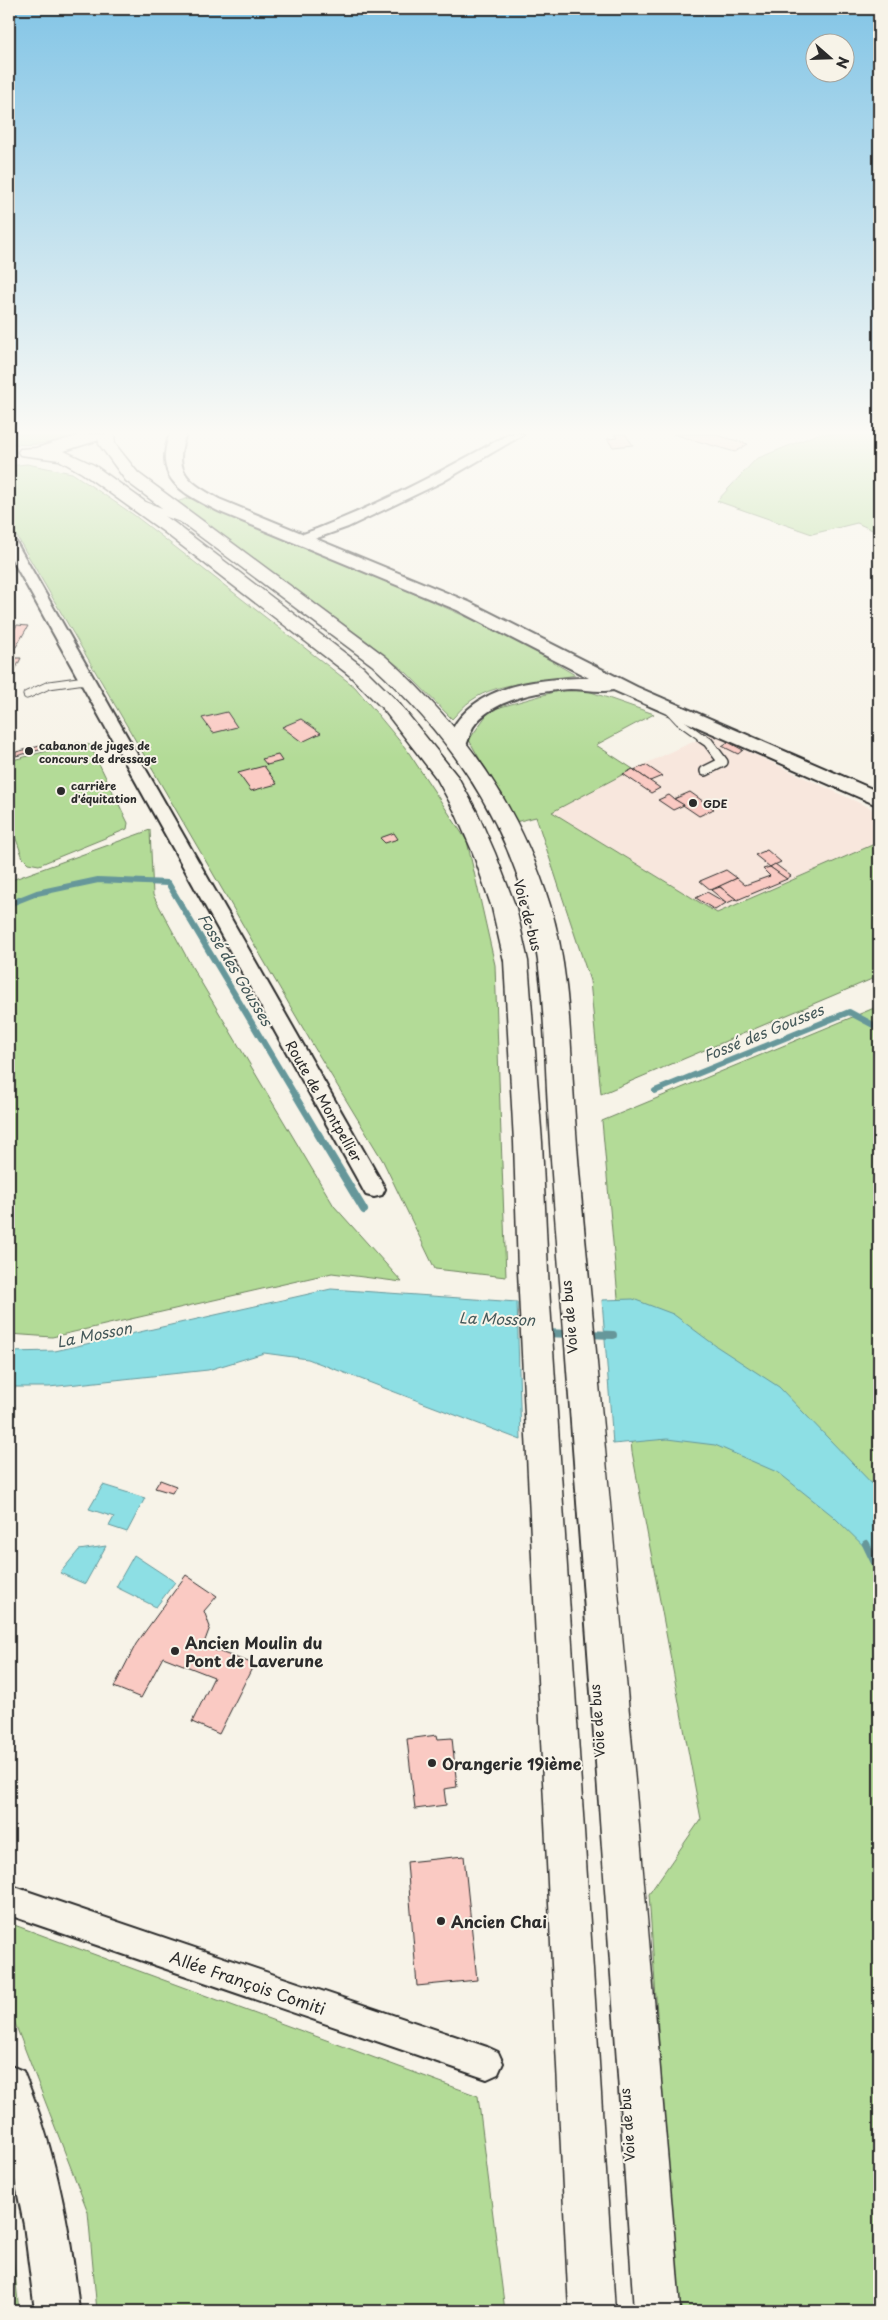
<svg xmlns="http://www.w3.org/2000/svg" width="888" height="2320" viewBox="0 0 888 2320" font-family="'Playpen Sans',sans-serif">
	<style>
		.built { fill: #f8e7dd }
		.green { fill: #b3db97; stroke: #6f8361 }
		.water { fill: #8ddfe4; stroke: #66979a }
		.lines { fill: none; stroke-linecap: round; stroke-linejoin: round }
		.stream-far1 { stroke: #66979a; stroke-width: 6 }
		.stream { stroke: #66979a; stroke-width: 8 }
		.building { fill: #facac3; stroke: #2b2b2b }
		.service-far1-casing { stroke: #2b2b2b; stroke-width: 9 }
		.service-casing { stroke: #2b2b2b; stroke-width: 12 }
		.minor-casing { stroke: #2b2b2b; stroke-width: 4 }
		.tertiary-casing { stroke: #2b2b2b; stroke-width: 4 }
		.secondary-casing { stroke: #2b2b2b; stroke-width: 3 }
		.service-far1 { stroke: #f7f3e8; stroke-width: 7 }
		.service { stroke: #f7f3e8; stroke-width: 9 }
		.minor { fill: #f7f3e8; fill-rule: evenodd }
		.tertiary { fill: #f7f3e8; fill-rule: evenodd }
		.secondary { fill: #f7f3e8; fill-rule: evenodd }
		.poi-dot { fill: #2b2b2b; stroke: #f7f3e8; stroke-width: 2 }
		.labels { text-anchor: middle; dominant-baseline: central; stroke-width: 4; stroke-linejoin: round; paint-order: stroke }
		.far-poi-label { font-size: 11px; font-weight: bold; fill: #2b2b2b; stroke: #f7f3e8; text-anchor: start }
		.street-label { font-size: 14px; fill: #2b2b2b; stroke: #f7f3e8 }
		.water-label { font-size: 15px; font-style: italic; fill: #445859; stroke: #f7f3e8 }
		.near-poi-label { font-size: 16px; font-weight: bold; fill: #2b2b2b; stroke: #f7f3e8; text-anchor: start }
		.near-street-label { font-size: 16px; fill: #2b2b2b; stroke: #f7f3e8 }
	</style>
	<rect width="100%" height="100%" fill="#f7f3e8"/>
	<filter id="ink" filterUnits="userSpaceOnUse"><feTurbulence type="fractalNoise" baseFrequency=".02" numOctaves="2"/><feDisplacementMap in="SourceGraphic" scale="10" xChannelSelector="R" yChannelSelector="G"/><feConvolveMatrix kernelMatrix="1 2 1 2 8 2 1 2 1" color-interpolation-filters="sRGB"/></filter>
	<g filter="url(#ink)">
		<path class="built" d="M 710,734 L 879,812 L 879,842 L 717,913 L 552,812 L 623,774 Z"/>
		<g class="green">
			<path d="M 9,434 L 82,434 C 58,443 34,446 9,444 Z"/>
			<path d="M 818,434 L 879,434 L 879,533 L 857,523 L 812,534 L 717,501 L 756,459 Z"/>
			<path d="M 27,464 L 72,473 L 134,515 L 355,687 L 407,750 L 467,841 L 495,965 L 506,1277 L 435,1269 L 383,1161 L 314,1047 L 9,523 L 9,466 Z"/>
			<path d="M 189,498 L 303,544 L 509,636 L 575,675 C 543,682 499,681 472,700 C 464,705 458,713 452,719 L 407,673 L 364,639 L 176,502 Z"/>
			<path d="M 561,690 L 588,691 L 654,714 L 596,745 L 633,769 L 552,812 L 717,913 L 879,842 L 879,976 L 601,1094 L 590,981 L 536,817 L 515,822 L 469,740 L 490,710 Z"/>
			<path d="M 78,743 L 90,745 L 128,823 L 127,829 L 39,865 L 28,863 L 23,858 L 9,820 L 9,761 Z"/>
			<path d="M 150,830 L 153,895 L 192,967 L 334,1206 L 402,1282 L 332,1273 L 52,1337 L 9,1334 L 9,881 Z"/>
			<path d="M 879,1006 L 879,2311 L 677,2311 L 649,1894 L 701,1819 L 632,1452 L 602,1121 Z"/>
			<path d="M 9,1923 L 478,2096 L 505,2311 L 97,2311 L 88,2212 L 9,2008 Z"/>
			<path d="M 9,2217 L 19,2311 L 9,2311 Z"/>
		</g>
		<g class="water">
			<path d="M 331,1289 L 517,1302 L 521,1440 L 308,1359 L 264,1353 L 208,1370 L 49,1387 L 9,1387 L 9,1352 L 55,1351 Z"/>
			<path d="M 633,1299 L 673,1314 L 716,1346 L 779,1387 L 879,1491 L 879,1561 L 833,1516 L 779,1473 L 715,1445 L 667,1439 L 613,1444 L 602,1300 Z"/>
			<path d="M 103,1485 L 145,1498 L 127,1532 L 109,1526 L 114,1517 L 89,1509 Z"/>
			<path d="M 106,1546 L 85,1584 L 60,1573 L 79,1550 Z"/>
			<path d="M 134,1555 L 175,1582 L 156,1607 L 116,1587 Z"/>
		</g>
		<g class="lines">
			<g class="stream-far1">
				<path d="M 9,904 L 37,893 L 98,880 L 168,883 L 319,1135"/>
				<path d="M 655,1091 L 849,1012 L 879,1028"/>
			</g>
			<g class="stream">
				<path d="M 318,1134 L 364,1210"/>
				<path d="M 544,1333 L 573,1334"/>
				<path d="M 586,1334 L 613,1335"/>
				<path d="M 866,1544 L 879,1571"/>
			</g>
		</g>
		<g class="building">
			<path d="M 614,434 L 625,434 L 633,445 L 613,447 L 607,439 L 617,438 Z"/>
			<path d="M 673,434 L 713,434 L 748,444 L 735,452 Z"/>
			<path d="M 17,625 L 28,626 L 16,647 L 9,647 L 9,639 Z"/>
			<path d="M 9,658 L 21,658 L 12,676 L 9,676 Z"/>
			<path d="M 227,712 L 237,727 L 213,733 L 202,718 Z"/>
			<path d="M 301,719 L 321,733 L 302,742 L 282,727 Z"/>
			<path d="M 728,742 L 743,750 L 738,754 L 722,746 Z"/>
			<path d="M 40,746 L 43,749 L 16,756 L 16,752 Z"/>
			<path d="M 278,755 L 282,761 L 267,765 L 262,759 Z"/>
			<path d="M 646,765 L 662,776 L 650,781 L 634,770 Z"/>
			<path d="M 264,766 L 277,784 L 251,791 L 238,773 Z"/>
			<path d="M 633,769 L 634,770 L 660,788 L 651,793 L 623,774 Z"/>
			<path d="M 690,792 L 714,809 L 699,816 L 674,799 Z"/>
			<path d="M 669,795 L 674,799 L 684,805 L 673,810 L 658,800 Z"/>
			<path d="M 394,833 L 398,839 L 385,843 L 380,838 Z"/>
			<path d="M 767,850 L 781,862 L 770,867 L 755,855 Z"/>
			<path d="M 775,864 L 791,876 L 786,879 L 770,867 Z"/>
			<path d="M 770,867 L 787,879 L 737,900 L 719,886 L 737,878 L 745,885 L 770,876 L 763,869 Z"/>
			<path d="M 726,870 L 737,878 L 711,890 L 700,881 Z"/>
			<path d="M 720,887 L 736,899 L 727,903 L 711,890 Z"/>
			<path d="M 707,892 L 726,903 L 715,910 L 696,898 Z"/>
			<path d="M 160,1480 L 176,1486 L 172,1493 L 155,1488 Z"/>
			<path d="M 186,1575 L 217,1596 L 204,1611 L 210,1627 L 203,1646 L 254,1664 L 219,1734 L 192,1722 L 214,1677 L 163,1657 L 141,1698 L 114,1687 L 136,1644 Z"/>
			<path d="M 437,1735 L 438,1739 L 452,1738 L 457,1787 L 444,1789 L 446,1805 L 415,1809 L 407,1739 Z"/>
			<path d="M 464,1856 L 477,1980 L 417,1986 L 407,1862 Z"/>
		</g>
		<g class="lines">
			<g class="service-far1-casing">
				<g id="service-far1">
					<path d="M 144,505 L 182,519"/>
					<path d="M 27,695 L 49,685 L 85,680"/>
					<path d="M 666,707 L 679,721 L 704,739"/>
				</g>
			</g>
			<g class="service-casing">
				<path id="service" d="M 702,738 L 708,742 L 723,762 L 705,771"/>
			</g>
			<g class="minor-casing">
				<g id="minor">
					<path d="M 509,434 L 524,434 L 442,482 L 348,527 L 303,543 L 296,539 L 298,536 C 372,509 441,472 509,434 Z"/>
					<path d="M 9,538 L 16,542 L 382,1183 L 385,1189 L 382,1195 L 374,1197 L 366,1195 L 9,554 Z"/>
					<path d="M 9,1885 L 487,2047 L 498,2052 L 503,2063 L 498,2074 L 487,2079 L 9,1915 Z"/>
				</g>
			</g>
			<g class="tertiary-casing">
				<g id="tertiary">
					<path d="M 170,434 L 186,434 C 172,471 188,482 219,499 L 469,602 L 637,687 L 879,792 L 879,806 L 613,690 C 600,693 584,689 570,689 C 541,690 490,700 473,727 C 469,734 469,742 464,748 L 457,750 L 450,748 L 447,744 C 450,737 452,729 456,723 C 484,683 544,678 589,678 L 457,610 L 220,512 C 184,494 152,480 170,434 Z"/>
					<path d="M 9,2065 L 23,2071 C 55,2147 71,2230 79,2311 L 35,2311 L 24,2225 L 9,2150 Z"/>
				</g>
			</g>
			<g class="secondary-casing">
				<path id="secondary" d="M 84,434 L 114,434 L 115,444 L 138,473 L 386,657 C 463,727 519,804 550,905 C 571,973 570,1048 575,1118 C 580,1193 588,1267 595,1341 C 617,1576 638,1810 658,2045 C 665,2134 674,2223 680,2311 L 634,2311 C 612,1984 589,1658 564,1331 C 558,1257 552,1183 548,1110 C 544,1042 545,971 527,906 C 499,807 447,734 372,665 L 126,481 L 99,444 L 99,440 L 64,451 L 94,465 L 176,524 L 363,667 L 397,701 L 458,777 L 477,812 L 495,853 L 516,908 L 528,961 L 542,1142 L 548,1272 L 615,2311 L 569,2311 L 518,1272 L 514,1142 L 504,961 L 492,908 L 473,853 L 455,812 L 437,779 L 383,709 L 349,675 L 164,532 L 82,473 L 59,460 L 20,455 L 18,452 L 20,449 L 36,448 Z"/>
			</g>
			<use href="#service-far1" class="service-far1"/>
			<use href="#service" class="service"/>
			<use href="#minor" class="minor"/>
			<use href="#tertiary" class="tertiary"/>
			<use href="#secondary" class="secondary"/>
		</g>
	</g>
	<linearGradient id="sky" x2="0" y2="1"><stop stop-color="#83c5e6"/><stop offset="0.57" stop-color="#fbfaf5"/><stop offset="1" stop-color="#fbfaf5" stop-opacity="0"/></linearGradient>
	<rect width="888" height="759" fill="url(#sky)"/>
	<g class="poi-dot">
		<circle cx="29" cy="751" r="5"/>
		<circle cx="61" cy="791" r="5"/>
		<circle cx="693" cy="803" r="5"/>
		<circle cx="175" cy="1651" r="5"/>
		<circle cx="432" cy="1763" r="5"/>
		<circle cx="441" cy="1921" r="5"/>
	</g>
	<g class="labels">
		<g class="far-poi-label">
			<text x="39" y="745">cabanon de juges de<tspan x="39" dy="13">concours de dressage</tspan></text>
			<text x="71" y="785">carrière<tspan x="71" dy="13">d'équitation</tspan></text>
			<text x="703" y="803">GDE</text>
		</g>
		<g class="street-label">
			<text transform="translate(528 915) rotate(75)">Voie de bus</text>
			<text transform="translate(324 1101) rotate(60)">Route de Montpellier</text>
			<text transform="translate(569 1317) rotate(-95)">Voie de bus</text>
			<text transform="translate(597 1721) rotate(-94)">Voie de bus</text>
			<text transform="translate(627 2125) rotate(-94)">Voie de bus</text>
		</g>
		<g class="water-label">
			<text transform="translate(236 969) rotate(59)">Fossé des Gousses</text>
			<text transform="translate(763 1032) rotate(-22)">Fossé des Gousses</text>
			<text transform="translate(497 1318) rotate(2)">La Mosson</text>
			<text transform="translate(94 1334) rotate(-11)">La Mosson</text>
		</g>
		<g class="near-poi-label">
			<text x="185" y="1642">Ancien Moulin du<tspan x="185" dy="18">Pont de Laverune</tspan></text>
			<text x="442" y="1763">Orangerie 19ième</text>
			<text x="451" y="1921">Ancien Chai</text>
		</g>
		<g class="near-street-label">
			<text transform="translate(248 1982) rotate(19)">Allée François Comiti</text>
		</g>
	</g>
	<rect width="888" height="2320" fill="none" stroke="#f7f3e8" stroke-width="30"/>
	<rect x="15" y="15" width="858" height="2290" fill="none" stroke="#2b2b2b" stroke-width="2" filter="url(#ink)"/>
	<g transform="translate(830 58) rotate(110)"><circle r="24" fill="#f7f3e8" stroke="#a5a39c"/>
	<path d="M0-4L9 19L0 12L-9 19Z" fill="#2b2b2b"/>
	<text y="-8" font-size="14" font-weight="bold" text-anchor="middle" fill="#2b2b2b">N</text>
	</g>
</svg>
